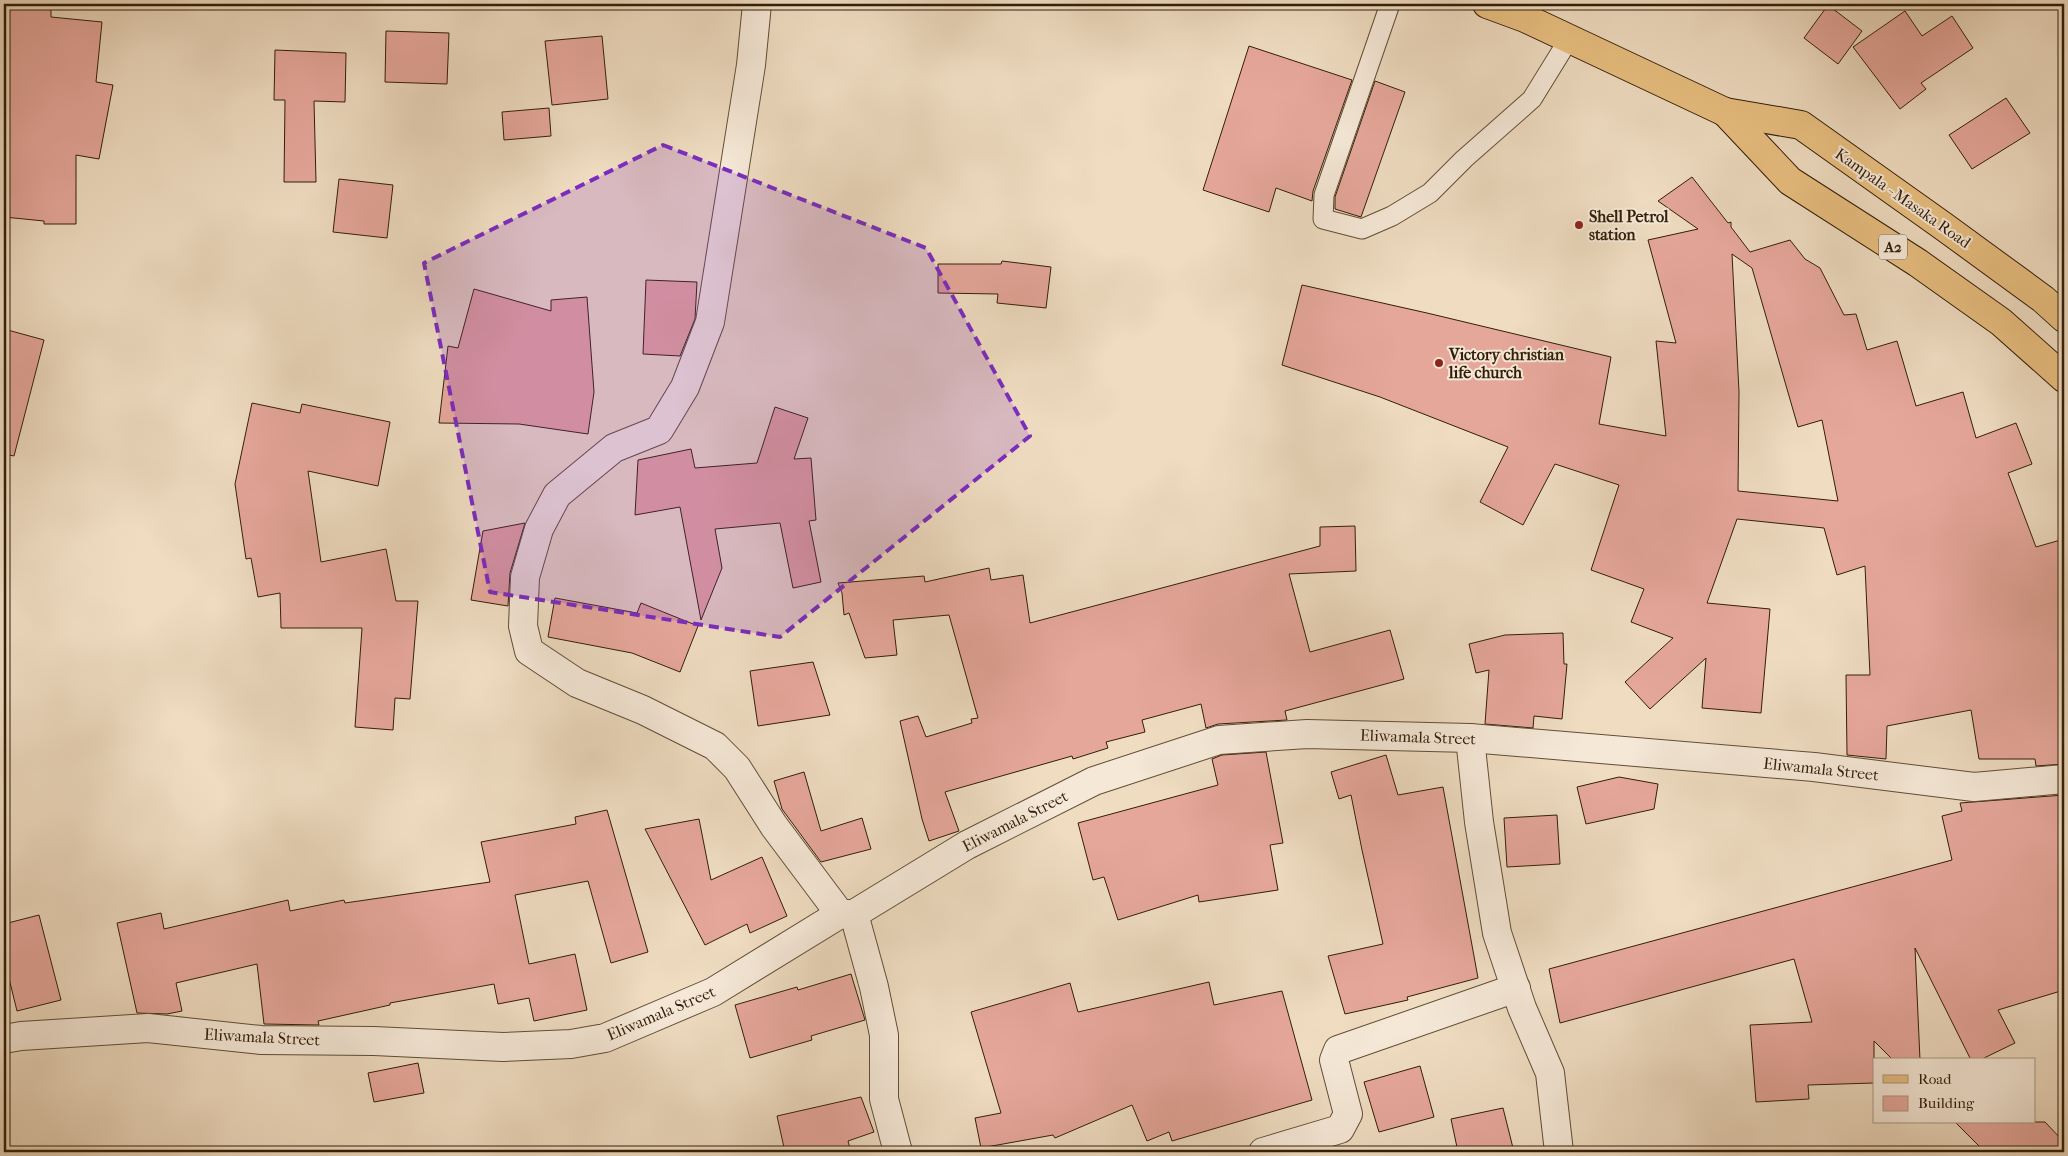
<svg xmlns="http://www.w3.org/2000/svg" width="2068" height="1156" viewBox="0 0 2068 1156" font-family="'IM FELL French Canon',serif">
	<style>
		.building { fill: #e6a79b; stroke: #321e08; fill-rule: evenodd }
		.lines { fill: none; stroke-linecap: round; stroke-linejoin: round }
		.service-casing { stroke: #614e36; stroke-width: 21 }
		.minor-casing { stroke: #614e36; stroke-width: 30 }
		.primary-casing { stroke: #321e08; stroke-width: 30 }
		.trunk-casing { stroke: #321e08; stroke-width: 30 }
		.service { stroke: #f5e8d7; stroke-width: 19 }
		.minor { stroke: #f5e8d7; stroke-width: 28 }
		.primary { stroke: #e8be80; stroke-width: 28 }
		.trunk { stroke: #e8be80; stroke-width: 28 }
		.marked { fill: #7b2cbf; fill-opacity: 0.2; stroke: #7b2cbf; stroke-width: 4; stroke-dasharray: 10 6; stroke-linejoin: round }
		.poi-dot { fill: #8f2418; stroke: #f5e8d7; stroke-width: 2 }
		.labels { text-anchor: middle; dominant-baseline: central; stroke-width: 4; stroke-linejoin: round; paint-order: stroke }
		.shield { fill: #f5e8d7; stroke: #6c5b46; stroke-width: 1 }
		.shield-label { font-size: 15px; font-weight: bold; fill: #321e08 }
		.street-label { font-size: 16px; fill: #321e08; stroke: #f5e8d7 }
		.poi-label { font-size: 16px; font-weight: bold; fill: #321e08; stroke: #f5e8d7; text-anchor: start }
	</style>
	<rect width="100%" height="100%" fill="#efdcc1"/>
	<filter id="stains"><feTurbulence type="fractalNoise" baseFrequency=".004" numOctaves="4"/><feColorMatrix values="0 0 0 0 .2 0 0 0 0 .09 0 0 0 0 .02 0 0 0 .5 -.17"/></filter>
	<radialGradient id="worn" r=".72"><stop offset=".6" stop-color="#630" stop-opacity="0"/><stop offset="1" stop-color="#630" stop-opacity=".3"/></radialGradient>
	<g class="building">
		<path d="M 4,4 L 51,4 L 51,17 L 102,22 L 96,82 L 113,85 L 99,159 L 76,155 L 76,224 L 44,224 L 44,221 L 4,217 Z"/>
		<path d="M 1828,5 L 1862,31 L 1838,64 L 1804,38 Z"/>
		<path d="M 1905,11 L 1922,36 L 1952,16 L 1973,48 L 1921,83 L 1926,89 L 1900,109 L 1853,47 Z"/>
		<path d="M 386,31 L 449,33 L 447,84 L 385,82 Z"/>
		<path d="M 602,36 L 608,99 L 552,105 L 545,41 Z"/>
		<path d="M 1249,46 L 1352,80 L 1313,191 L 1312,201 L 1276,188 L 1269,212 L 1203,190 Z"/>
		<path d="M 275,50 L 346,53 L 345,102 L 314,101 L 316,182 L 284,182 L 285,100 L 274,100 Z"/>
		<path d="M 1375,81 L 1405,92 L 1361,217 L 1335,209 L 1335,197 Z"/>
		<path d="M 2006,98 L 2030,133 L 1972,169 L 1949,135 Z"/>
		<path d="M 549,108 L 551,136 L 504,140 L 502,112 Z"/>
		<path d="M 1692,177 L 1728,223 L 1731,222 L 1731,227 L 1750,252 L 1790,240 L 1805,259 L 1820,268 L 1844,315 L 1856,314 L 1867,350 L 1897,341 L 1916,406 L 1963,392 L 1976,438 L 2016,423 L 2032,464 L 2008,473 L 2036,547 L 2064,539 L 2064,764 L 2036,766 L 2035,759 L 1979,759 L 1971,710 L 1887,726 L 1886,759 L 1847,755 L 1846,675 L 1870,675 L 1865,566 L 1837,575 L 1824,528 L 1737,519 L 1707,603 L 1770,609 L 1761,713 L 1702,708 L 1706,658 L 1650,709 L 1625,682 L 1673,638 L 1631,622 L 1644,589 L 1591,570 L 1619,485 L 1555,464 L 1523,525 L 1480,502 L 1508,447 L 1380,397 L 1282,365 L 1302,285 L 1427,313 L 1611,357 L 1599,424 L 1666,436 L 1656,341 L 1676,343 L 1648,240 L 1698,229 L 1658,201 ZM 1732,254 L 1752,268 L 1798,427 L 1822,420 L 1838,501 L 1738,491 L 1739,392 Z"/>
		<path d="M 339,179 L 393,185 L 387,238 L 333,232 Z"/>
		<path d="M 1002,261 L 1051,267 L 1046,308 L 997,303 L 998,294 L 938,293 L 938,264 L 1001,264 Z"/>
		<path d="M 646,280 L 697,282 L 695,319 L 680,356 L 643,354 Z"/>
		<path d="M 474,289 L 551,311 L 551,300 L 587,297 L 594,392 L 588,434 L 519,424 L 439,423 L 448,346 L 458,348 Z"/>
		<path d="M 4,329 L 44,340 L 14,456 L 4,454 Z"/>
		<path d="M 252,403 L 300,413 L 302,404 L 390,422 L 378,486 L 308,471 L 321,562 L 386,549 L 396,601 L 418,601 L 410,699 L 395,698 L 393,730 L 355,727 L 362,628 L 281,628 L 280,593 L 258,597 L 251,558 L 246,559 L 235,484 Z"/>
		<path d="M 775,407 L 808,418 L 794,459 L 811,458 L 816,520 L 809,521 L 821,582 L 793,588 L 780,523 L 715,529 L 722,568 L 701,620 L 680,507 L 635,515 L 638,460 L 691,449 L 695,468 L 757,463 Z"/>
		<path d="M 525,523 L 510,573 L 508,606 L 471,600 L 483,531 Z"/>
		<path d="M 1355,526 L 1356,571 L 1289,574 L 1310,652 L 1390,630 L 1404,679 L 1285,711 L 1287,720 L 1218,724 L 1206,728 L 1201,704 L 1142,720 L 1145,732 L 1106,742 L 1108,748 L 1073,759 L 1072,756 L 945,792 L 959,831 L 929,841 L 922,819 L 900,721 L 918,716 L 926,737 L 972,723 L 971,719 L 978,718 L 949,615 L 893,620 L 897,655 L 865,658 L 849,613 L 844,615 L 842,593 L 838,583 L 924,576 L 925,582 L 989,568 L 991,580 L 1023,575 L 1030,623 L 1320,546 L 1320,527 Z"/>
		<path d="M 555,598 L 637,613 L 641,603 L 698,626 L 680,672 L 632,653 L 548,637 Z"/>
		<path d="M 1563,633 L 1564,664 L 1567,664 L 1562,719 L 1534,716 L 1533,728 L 1485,724 L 1489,670 L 1476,673 L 1469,644 L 1505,635 Z"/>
		<path d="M 813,662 L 830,715 L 758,726 L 750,671 Z"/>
		<path d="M 1266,752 L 1283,843 L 1270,845 L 1278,890 L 1199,902 L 1198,895 L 1118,920 L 1104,877 L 1093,880 L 1078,823 L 1218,785 L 1212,759 L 1222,755 Z"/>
		<path d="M 1386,755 L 1398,795 L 1443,787 L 1478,978 L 1407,997 L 1408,1000 L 1345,1014 L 1328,956 L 1383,944 L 1362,850 L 1351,795 L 1339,799 L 1331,772 Z"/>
		<path d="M 804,772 L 821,831 L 862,818 L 871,849 L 821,862 L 782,809 L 774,781 Z"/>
		<path d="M 1619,777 L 1658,784 L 1654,809 L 1586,824 L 1577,787 Z"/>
		<path d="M 2064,795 L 2064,990 L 1998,1010 L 2015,1043 L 1980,1060 L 1971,1060 L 1915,948 L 1920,1060 L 1893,1060 L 1874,1041 L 1874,1083 L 1808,1085 L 1809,1099 L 1756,1102 L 1750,1025 L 1812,1022 L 1794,959 L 1560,1023 L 1549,969 L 1952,860 L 1942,816 L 1962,811 L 1960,803 Z"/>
		<path d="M 607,810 L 648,952 L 611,963 L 588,881 L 515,895 L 529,964 L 575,954 L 587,1010 L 534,1021 L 529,998 L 498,1004 L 494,984 L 390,1003 L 390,1005 L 318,1021 L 319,1025 L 264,1024 L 257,964 L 176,983 L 182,1011 L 167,1014 L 137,1013 L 117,923 L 161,913 L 164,929 L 288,900 L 290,911 L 344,900 L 345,903 L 490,882 L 481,842 L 576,824 L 575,817 Z"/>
		<path d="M 1557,815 L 1560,864 L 1507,867 L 1504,818 Z"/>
		<path d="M 699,819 L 711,880 L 762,857 L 787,916 L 750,933 L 747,924 L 705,945 L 645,829 Z"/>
		<path d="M 39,915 L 61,1000 L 17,1011 L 4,958 L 4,924 Z"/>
		<path d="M 851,974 L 865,1020 L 811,1036 L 812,1040 L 750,1058 L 735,1005 L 797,987 L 798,990 Z"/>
		<path d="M 1209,982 L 1214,1005 L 1282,991 L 1312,1100 L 1172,1141 L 1169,1132 L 1147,1141 L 1132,1105 L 1055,1138 L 1053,1135 L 981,1148 L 975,1118 L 1001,1113 L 971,1012 L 1070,983 L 1078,1012 Z"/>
		<path d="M 418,1063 L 424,1093 L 374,1102 L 368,1073 Z"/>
		<path d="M 1420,1066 L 1434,1117 L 1379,1132 L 1364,1082 Z"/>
		<path d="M 861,1097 L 874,1132 L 848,1141 L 851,1152 L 785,1152 L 777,1116 Z"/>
		<path d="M 1503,1108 L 1514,1152 L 1458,1152 L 1451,1119 Z"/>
		<path d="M 1955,1122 L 2045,1122 L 2064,1142 L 2064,1152 L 1985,1152 Z"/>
	</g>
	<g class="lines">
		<g class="service-casing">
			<path id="service" d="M 1390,4 L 1324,195 L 1323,219 L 1362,229 L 1392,216 L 1430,193 L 1464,159 L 1532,99 L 1569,39"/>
		</g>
		<g class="minor-casing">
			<g id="minor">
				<path d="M 757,4 L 751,65 L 710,322 L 685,387 L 659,430 L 614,448 L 557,495 L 539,529 L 525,577 L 523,626 L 529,651 L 577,683 L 643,710 L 715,746 L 737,768 L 774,826 L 840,914"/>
				<path d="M 1470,738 L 1479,822 L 1497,933 L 1522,1008 L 1550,1073 L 1559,1152"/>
				<path d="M 854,914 L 874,987 L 884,1035 L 884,1099 L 898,1152"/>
				<path d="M 4,1039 L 21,1036 L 148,1028 L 261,1040 L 374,1041 L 503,1047 L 571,1044 L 605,1038 L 713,992 L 840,914 L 854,914 L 967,845 L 1094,781 L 1219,740 L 1307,734 L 1470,738 L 1814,767 L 1974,787 L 2064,779"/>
				<path d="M 1263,1152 L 1340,1129 L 1348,1114 L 1334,1060 L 1338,1050 L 1516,988"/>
			</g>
		</g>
		<g class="primary-casing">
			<path id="primary" d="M 1487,4 L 1525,18 L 1725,112"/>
		</g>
		<g class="trunk-casing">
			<g id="trunk">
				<path d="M 1725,112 L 1790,181 L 1918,263 L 2001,322 L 2064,378"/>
				<path d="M 1725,112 L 1801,125 L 1943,226 L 2043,299 L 2064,318"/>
			</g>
		</g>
		<use href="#service" class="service"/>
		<use href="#minor" class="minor"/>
		<use href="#primary" class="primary"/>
		<use href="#trunk" class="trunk"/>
	</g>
	<path class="marked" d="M 663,145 L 926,248 L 1030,436 L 780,637 L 490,592 L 424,263 Z"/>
	<g class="poi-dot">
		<circle cx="1579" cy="225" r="5"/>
		<circle cx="1439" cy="363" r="5"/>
	</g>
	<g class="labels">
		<rect class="shield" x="1879" y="234.5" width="28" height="25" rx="4"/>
		<g class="shield-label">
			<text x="1893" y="247">A2</text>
		</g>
		<g class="street-label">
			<text transform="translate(1903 198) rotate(35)">Kampala - Masaka Road</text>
			<text transform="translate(1418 737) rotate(2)">Eliwamala Street</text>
			<text transform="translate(1821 769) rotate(6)">Eliwamala Street</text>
			<text transform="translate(1015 821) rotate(-27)">Eliwamala Street</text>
			<text transform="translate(661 1013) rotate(-23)">Eliwamala Street</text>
			<text transform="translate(262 1037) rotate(3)">Eliwamala Street</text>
		</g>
		<g class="poi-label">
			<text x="1589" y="216">Shell Petrol<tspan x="1589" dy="18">station</tspan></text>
			<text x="1449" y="354">Victory christian<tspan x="1449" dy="18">life church</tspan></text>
		</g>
	</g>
	<rect width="2068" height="1156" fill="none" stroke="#efdcc1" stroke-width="20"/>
	<rect x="5" y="5" width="2058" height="1146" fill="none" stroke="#321e08" stroke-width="2.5"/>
	<rect x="10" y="10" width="2048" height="1136" fill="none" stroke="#321e08"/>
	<rect x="1873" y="1058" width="162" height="65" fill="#f5e8d7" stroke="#a79784"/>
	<rect x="1883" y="1075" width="25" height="8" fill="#e8be80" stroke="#a79784"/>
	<text x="1918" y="1084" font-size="15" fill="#321e08">Road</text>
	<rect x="1883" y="1096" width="25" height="15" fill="#e6a79b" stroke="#a79784"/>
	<text x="1918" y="1108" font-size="15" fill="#321e08">Building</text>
	<rect width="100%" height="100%" filter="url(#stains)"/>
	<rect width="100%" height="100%" fill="url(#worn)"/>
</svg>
